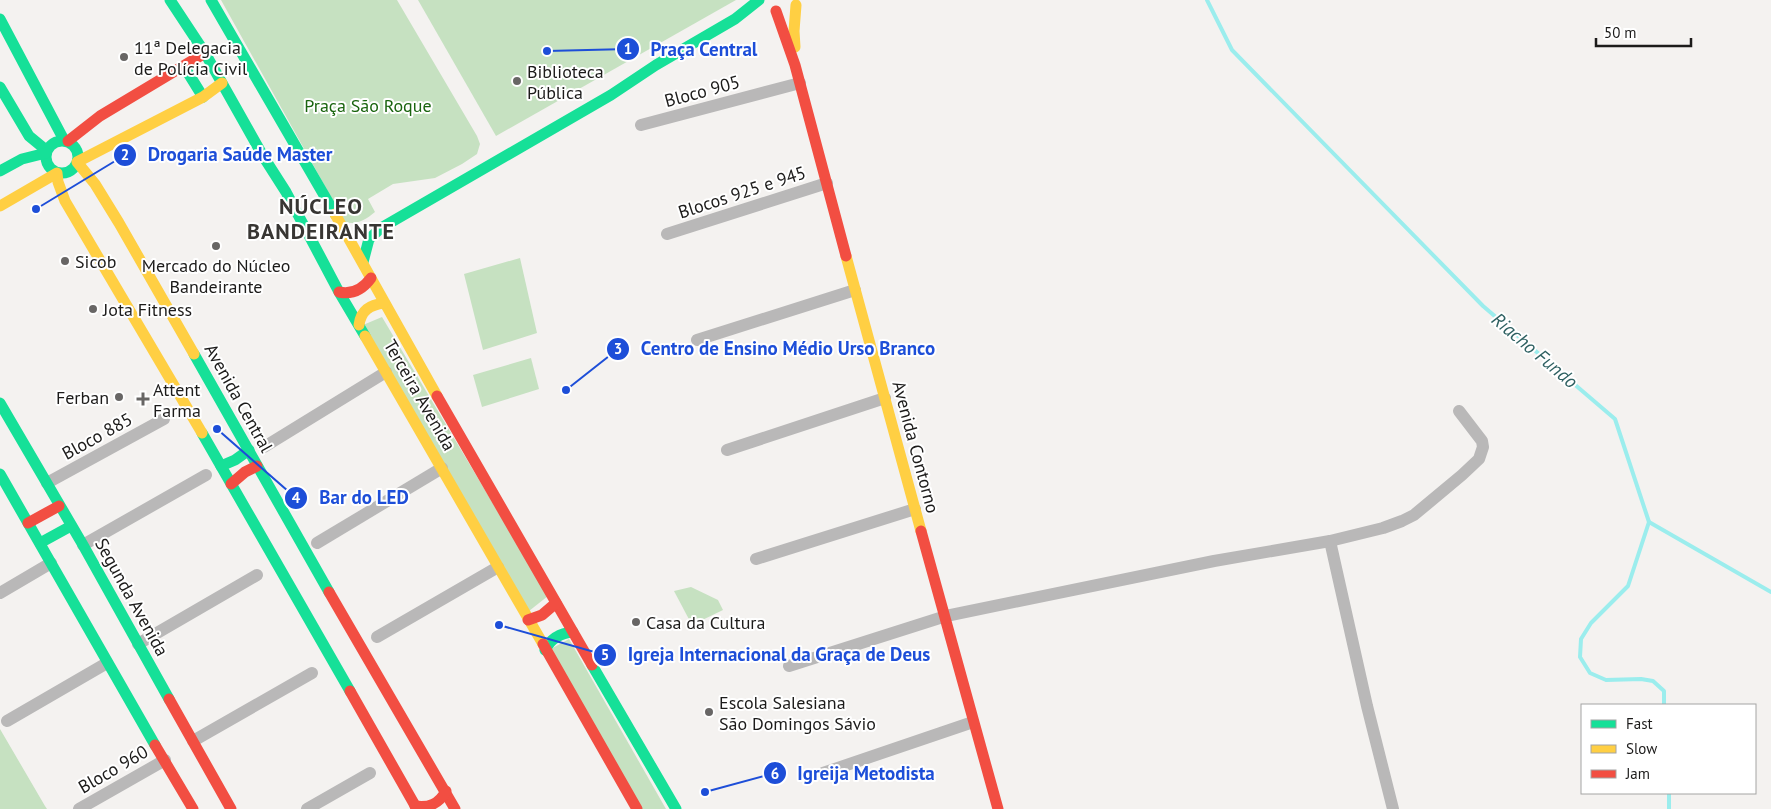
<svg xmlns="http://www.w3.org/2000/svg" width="1771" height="809" viewBox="0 0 1771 809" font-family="'PT Sans',sans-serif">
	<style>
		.green { fill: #c6e1c1 }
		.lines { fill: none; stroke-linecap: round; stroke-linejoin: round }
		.stream { stroke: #9beded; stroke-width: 4 }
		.street { stroke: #b9b8b8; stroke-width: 12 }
		.fast { stroke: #16e098; stroke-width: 11 }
		.slow { stroke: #ffcf43; stroke-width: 11 }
		.jam { stroke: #f24e42; stroke-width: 11 }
		.poi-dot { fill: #686665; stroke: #fff; stroke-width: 2 }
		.labels { text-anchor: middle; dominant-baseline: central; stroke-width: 4; stroke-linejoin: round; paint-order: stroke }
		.poi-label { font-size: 18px; fill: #1c1b1a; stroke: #fff; text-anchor: start }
		.street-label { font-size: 18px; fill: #1c1b1a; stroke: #fff }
		.park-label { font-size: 18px; fill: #19640e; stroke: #fff }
		.water-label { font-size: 19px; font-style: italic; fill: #2f6162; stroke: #fff }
		.district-label { font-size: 22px; font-weight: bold; letter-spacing: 1px; fill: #383633; stroke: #fff }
		.leader { fill: none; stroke: #1d4ed8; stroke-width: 2 }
		.callout-dot { fill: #1d4ed8; stroke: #fff; stroke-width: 2 }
		.mark-label { font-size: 15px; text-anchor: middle; font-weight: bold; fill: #fff }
		.callout-label { font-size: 19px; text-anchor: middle; font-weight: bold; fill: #1d4ed8; stroke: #fff; stroke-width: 4; stroke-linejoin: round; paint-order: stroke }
	</style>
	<rect width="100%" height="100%" fill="#f4f2f0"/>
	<g class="green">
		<path d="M 221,0 L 397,0 L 477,136 L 480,144 L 477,154 L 462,164 L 435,178 L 393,184 L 368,199 L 375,212 C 365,220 358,225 345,222 Z"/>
		<path d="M 418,0 L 736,0 L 496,136 Z"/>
		<path d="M 520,258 L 537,333 L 483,350 L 464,274 Z"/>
		<path d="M 382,317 L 548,596 L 529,611 L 363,325 Z"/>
		<path d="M 531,358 L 539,389 L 482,407 L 473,375 Z"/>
		<path d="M 691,587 L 718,600 L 723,610 L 692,625 L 674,591 Z"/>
		<path d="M 569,639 L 666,809 L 640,809 L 549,650 Z"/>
		<path d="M 0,729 L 45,806 L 47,809 L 0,809 Z"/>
	</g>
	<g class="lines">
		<g class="stream">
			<path d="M 1207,0 L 1232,50 L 1483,306 L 1615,419 L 1649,522 L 1628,586 L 1591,623 L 1581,639 L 1580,657 L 1590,673 L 1606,680 L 1641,679 L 1653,681 L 1664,691 L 1664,705"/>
			<path d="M 1649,522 L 1771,592"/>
			<path d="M 1669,793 L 1669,809"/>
		</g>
		<g class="street">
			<path d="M 641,125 L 800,83"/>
			<path d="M 667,234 L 827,183"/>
			<path d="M 697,340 L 855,290"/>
			<path d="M 264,447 L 386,372"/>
			<path d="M 727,450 L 885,398"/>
			<path d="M 47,483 L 164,419"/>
			<path d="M 1330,541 L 1367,706 L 1393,809"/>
			<path d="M 317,543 L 442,468"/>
			<path d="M 83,545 L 206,475"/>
			<path d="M 756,559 L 915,509"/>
			<path d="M 0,593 L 51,563"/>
			<path d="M 377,637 L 498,567"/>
			<path d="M 138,644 L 257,575"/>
			<path d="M 789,666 L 946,616 L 1214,561 L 1330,541 L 1383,528 L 1402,521 L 1414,515 L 1462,475 L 1479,459 L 1483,447 L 1482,441 L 1459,411"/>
			<path d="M 7,721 L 107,663"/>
			<path d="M 193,741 L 312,673"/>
			<path d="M 823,773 L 973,722"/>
			<path d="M 79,809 L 165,760"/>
			<path d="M 307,809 L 370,773"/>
		</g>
		<g class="fast">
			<path d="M 170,0 L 205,53 L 263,156 L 286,192 L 339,292 L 365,336"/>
			<path d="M 211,0 L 335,214"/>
			<path d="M 0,19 L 64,140"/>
			<path d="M 185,68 L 203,97"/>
			<path d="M 0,87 L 29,136 L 46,150"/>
			<circle cx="62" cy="157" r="16"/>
			<path d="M 0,171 L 22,159 L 46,153"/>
			<path d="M 363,262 L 369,239 L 381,228 L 611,95 L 656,65 L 735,19 L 759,0"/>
			<path d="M 194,354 L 329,592"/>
			<path d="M 0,403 L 83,545 L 169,699"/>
			<path d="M 202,433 L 350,691"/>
			<path d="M 221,466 L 235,460 L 249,450"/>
			<path d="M 0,474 L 155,745"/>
			<path d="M 40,543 L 71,526"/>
			<path d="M 545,650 C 551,638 560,633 573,632"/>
			<path d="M 592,665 L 676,809"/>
		</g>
		<g class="slow">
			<path d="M 795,47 L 794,31 L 796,5"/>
			<path d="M 0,206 L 57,173 L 58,182 L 65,201 L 202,433"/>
			<path d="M 335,214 L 437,396"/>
			<path d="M 846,256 L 921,531"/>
			<path d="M 359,325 C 361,310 370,305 384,303"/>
			<path d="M 365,336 L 543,644"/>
			<path d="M 194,354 L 119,223 L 95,184 L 77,162 L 203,97 L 222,83"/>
		</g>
		<g class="jam">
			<path d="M 776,11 L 795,65 L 846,256"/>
			<path d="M 68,141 L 100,116 L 205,53"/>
			<path d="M 339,292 C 353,295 363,289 371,278"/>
			<path d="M 437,396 L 592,665"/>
			<path d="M 231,484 L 245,472 L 257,466"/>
			<path d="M 28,523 L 59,506"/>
			<path d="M 921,531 L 998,809"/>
			<path d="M 329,592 L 455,809"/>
			<path d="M 528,620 L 542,615 L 556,603"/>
			<path d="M 543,644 L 637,809"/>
			<path d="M 350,691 L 417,809"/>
			<path d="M 169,699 L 231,809"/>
			<path d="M 155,745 L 193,809"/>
			<path d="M 415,806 C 429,808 439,804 446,791"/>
		</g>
	</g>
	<g class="poi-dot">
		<circle cx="124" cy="57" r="5"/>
		<circle cx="517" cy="81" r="5"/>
		<circle cx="216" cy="246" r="5"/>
		<circle cx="65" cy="261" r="5"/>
		<circle cx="93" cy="309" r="5"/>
		<circle cx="119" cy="397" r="5"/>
		<path d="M140.5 391.5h5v5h5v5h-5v5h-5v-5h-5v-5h5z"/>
		<circle cx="636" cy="622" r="5"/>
		<circle cx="709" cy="712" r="5"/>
	</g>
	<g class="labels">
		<g class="poi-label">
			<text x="134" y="47">11ª Delegacia<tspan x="134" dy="21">de Polícia Civil</tspan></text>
			<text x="527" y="71">Biblioteca<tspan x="527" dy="21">Pública</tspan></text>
			<text x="75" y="261">Sicob</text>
			<text x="216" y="265" text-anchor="middle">Mercado do Núcleo<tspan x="216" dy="21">Bandeirante</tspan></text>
			<text x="103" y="309">Jota Fitness</text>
			<text x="153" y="389">Attent<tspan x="153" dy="21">Farma</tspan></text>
			<text x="109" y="397" text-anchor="end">Ferban</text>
			<text x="646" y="622">Casa da Cultura</text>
			<text x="719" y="702">Escola Salesiana<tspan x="719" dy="21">São Domingos Sávio</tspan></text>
		</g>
		<g class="street-label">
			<text transform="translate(702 91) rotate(-15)">Bloco 905</text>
			<text transform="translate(742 192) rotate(-18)">Blocos 925 e 945</text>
			<text transform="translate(420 395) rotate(60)">Terceira Avenida</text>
			<text transform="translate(239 398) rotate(61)">Avenida Central</text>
			<text transform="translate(97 436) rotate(-29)">Bloco 885</text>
			<text transform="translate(916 447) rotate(75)">Avenida Contorno</text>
			<text transform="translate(132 597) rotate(61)">Segunda Avenida</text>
			<text transform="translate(113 769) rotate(-30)">Bloco 960</text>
		</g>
		<g class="park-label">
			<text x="368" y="105">Praça São Roque</text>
		</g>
		<g class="water-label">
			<text transform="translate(1535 350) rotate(40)">Riacho Fundo</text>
		</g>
		<g class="district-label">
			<text x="321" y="206">NÚCLEO<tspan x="321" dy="25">BANDEIRANTE</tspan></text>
		</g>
	</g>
	<path class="leader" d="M547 51L628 49M36 209L125 155M566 390L618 349M217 429L296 498M499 625L605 655M705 792L775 773"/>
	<g class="callout-dot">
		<circle cx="547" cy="51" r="5"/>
		<circle cx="36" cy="209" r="5"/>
		<circle cx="566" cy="390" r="5"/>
		<circle cx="217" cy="429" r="5"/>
		<circle cx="499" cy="625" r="5"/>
		<circle cx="705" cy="792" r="5"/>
		<circle cx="628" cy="49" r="12"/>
		<circle cx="125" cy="155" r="12"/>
		<circle cx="618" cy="349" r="12"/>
		<circle cx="296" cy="498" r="12"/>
		<circle cx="605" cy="655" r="12"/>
		<circle cx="775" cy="773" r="12"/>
	</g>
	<g class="mark-label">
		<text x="628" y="54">1</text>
		<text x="125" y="160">2</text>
		<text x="618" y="354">3</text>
		<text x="296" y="503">4</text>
		<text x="605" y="660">5</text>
		<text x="775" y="779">6</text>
	</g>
	<g class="callout-label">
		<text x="704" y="56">Praça Central</text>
		<text x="240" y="161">Drogaria Saúde Master</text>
		<text x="788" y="355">Centro de Ensino Médio Urso Branco</text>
		<text x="364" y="504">Bar do LED</text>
		<text x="779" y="661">Igreja Internacional da Graça de Deus</text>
		<text x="866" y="780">Igreija Metodista</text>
	</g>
	<rect x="1581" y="704" width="175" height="90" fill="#ffffff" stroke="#a4a4a3"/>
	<rect x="1591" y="720" width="25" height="8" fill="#16e098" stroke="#a4a4a3"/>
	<text x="1626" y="729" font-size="15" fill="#1c1b1a">Fast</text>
	<rect x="1591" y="745" width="25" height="8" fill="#ffcf43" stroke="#a4a4a3"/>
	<text x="1626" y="754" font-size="15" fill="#1c1b1a">Slow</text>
	<rect x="1591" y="770" width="25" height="8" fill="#f24e42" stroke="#a4a4a3"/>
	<text x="1626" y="779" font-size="15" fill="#1c1b1a">Jam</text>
	<path d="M1596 38v8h95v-8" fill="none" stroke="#1c1b1a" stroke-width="2.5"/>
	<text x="1604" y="38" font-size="15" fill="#1c1b1a" stroke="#ffffff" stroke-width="4" paint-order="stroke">50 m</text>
</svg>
